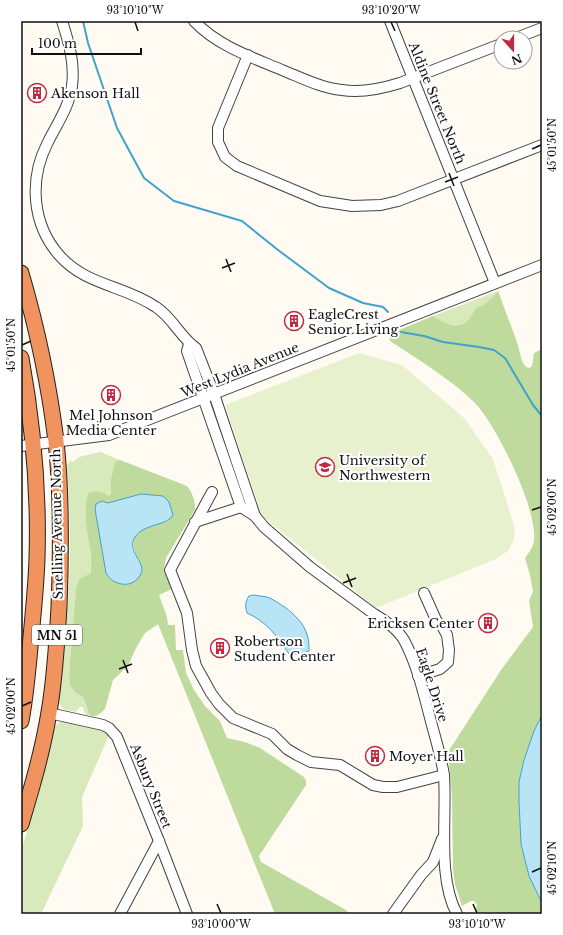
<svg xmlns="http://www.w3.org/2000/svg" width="563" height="935" viewBox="0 0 563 935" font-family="'Libre Baskerville',serif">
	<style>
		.green { fill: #d8e9bc }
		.forest { fill: #beda9c; fill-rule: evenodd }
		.pitch { fill: #e8f1ce }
		.water { fill: #b8e4f5; stroke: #41a2cb }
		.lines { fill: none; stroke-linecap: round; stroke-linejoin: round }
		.stream { stroke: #41a2cb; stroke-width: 2 }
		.minor-casing { stroke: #434343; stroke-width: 12 }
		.highway-casing { stroke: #212121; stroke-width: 17 }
		.minor { stroke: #fff; stroke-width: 10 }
		.highway { stroke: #f1935f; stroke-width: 15 }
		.ticks { fill: none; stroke: #101010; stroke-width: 1.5 }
		.labels { text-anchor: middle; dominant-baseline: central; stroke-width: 4; stroke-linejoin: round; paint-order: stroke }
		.shield { fill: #fff; stroke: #585858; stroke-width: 1 }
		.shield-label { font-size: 12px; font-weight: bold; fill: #101010 }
		.poi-label { font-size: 13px; fill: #101010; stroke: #fff; text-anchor: start }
		.street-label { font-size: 13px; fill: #101010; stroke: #fff }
		.neatline { fill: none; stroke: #101010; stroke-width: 1.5 }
		.ticks-label { font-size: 10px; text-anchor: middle; fill: #101010 }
	</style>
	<rect width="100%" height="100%" fill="#fffbf3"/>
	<g class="green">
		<path d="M 498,291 C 495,295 491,299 487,302 C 484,305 479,306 476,308 C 473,311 472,316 469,319 C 459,333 444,323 433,316 Z"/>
		<path d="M 100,452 L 120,460 L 115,463 L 111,479 L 111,494 L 108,496 L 90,549 L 91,573 L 76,588 L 69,673 L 70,685 L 83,697 L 87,710 L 92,716 L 85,714 L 83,707 L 80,707 L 76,712 C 68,710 61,711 59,701 C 69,621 73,546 67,466 L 70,460 L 73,462 L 79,457 Z"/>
		<path d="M 62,720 L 98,728 L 109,735 L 82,797 L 83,826 L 41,914 L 21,914 L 21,851 L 37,800 L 54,727 Z"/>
	</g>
	<g class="forest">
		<path d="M 498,291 L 517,342 L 522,361 L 526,367 L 529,368 L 532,366 L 534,353 L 540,350 L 542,351 L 542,715 L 534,731 L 524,760 L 519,782 L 519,801 L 521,844 L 529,876 L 542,903 L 542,914 L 475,914 L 477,905 L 474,901 L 471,901 L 462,906 L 455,884 L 453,870 L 452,795 L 448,752 L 501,670 L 533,627 L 529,601 L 533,591 L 530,575 L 525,558 C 529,552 534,547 534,539 C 537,508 496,424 474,402 C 449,378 419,360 390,341 L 389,334 L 433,316 C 444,323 459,332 469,319 C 472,316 473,311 476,308 C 479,306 484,305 487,302 C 491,299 495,295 498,291 Z"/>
		<path d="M 120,460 L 187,486 C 192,492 196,502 195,510 L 166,558 L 164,568 L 164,572 L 172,589 L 159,595 L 167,617 L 168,625 L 175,625 L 176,650 L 183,650 L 186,673 L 194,690 L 205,706 L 220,721 L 227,738 L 245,742 L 260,748 L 304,777 L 306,781 L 306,785 L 259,856 L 261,862 L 346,910 L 350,914 L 275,914 L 158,624 L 145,633 L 136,648 L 128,666 L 113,680 L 105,709 L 101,713 L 96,716 L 92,716 L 89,714 L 83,697 L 75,692 L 70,685 L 69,674 L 76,588 L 80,579 L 91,573 C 91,565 91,556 90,548 C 87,530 83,512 88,494 C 94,490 102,491 108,496 L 111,494 L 111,479 L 115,462 ZM 141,494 L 163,496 L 168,521 C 145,527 122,534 140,561 L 96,504 L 101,501 L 108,503 Z"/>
	</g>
	<path class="pitch" d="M 359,353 L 402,365 L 464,418 L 493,459 L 515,528 L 514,540 L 508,551 L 496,559 L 376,608 L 262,516 L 225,405 Z"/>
	<g class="water">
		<path d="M 141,494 L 163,496 L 169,502 L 173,515 C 168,526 144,523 135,537 C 124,554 155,565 135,581 C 130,585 123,585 118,583 C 112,581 109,578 106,573 L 95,509 L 96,504 L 102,501 L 108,503 Z"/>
		<path d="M 254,595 C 258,596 263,596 267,597 C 273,599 280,604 286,608 C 301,620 310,631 309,651 L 301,654 L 289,654 C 277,636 267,622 247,613 C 245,606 245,602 249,596 Z"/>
		<path d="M 542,715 L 542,903 L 529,876 L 521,844 L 519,801 L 519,782 L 524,760 L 534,731 Z"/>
	</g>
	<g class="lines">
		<g class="stream">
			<path d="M 83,21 L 88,43 L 117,128 L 144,178 L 174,201 L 242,221 L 278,250 L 329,288 L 363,303 L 383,307 L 388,312"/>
			<path d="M 401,332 L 424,336 L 443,342 L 479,347 L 494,350 L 505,358 L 533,405 L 542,416"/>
		</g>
		<g class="minor-casing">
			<g id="minor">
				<path d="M 62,21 C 69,43 75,63 72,86 C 69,108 56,125 47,144 C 29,180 32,224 59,255 C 86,286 124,285 156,307 C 173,318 180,337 196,348 L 214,394 L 255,516"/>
				<path d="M 194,21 C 218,46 251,57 282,70 C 302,78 321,88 342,90 C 362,93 381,89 400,83 L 501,44"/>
				<path d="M 390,21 L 495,283"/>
				<path d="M 516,38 L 542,28"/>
				<path d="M 248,55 L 218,128 L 218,142 L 225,157 L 237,166 L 320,201 L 352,206 L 381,205 L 398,201 L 542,145"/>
				<path d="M 189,344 L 187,351 L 241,507 L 255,516 L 264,527 L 310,567 L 374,614 C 386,621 399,630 405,642 C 419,669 425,700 433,729 C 437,744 442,760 444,776 C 447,817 437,878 457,914"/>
				<path d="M 21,446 L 109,435 L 542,265"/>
				<path d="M 212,492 L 170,570 L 187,613 L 192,650 L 196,666 L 211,693 L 219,704 L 233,718 L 272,734 L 287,749 L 297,755 L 311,762 L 340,765 L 373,785 L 383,787 L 397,787 L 444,775"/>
				<path d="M 195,522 L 241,507"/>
				<path d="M 418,676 L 440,669 L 448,662 L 449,650 L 447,635 L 442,626 L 437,622 L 424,593"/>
				<path d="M 49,713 L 103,725 L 109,728 L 117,737 L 159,841 L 187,914"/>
				<path d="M 120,914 L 159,841"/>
				<path d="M 393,914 L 421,875 L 433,862 L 442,839"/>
			</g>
		</g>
		<g class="highway-casing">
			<g id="highway">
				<path d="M 21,273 C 37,328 49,384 56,441 C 62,496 61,552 59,607 C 57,642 55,678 49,712 C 43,750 32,787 21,824"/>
				<path d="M 21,358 C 33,424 39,491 37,558 C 36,591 32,624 29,658 C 27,679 25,700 21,721"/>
			</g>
		</g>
		<use href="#minor" class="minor"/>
		<use href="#highway" class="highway"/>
	</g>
	<path class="ticks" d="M 135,22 L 138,31M 391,22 L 395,31M 532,149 L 541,145M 449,173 L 454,186M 445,182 L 458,177M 226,259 L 231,272M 222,268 L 235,263M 22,345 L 31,341M 532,510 L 541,507M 347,574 L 352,587M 343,583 L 356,578M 123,660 L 128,673M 119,669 L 132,664M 22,706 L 31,702M 532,872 L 541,868M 217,904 L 221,913M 473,904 L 477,913"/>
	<defs>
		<g id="building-ring" transform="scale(1)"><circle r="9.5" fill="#fff" stroke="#be2a40" stroke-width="1.5"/><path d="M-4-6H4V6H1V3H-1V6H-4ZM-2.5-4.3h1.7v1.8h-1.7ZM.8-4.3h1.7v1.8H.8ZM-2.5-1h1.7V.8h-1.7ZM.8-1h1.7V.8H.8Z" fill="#be2a40"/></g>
		<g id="university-ring" transform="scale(1)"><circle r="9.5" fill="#fff" stroke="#be2a40" stroke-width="1.5"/><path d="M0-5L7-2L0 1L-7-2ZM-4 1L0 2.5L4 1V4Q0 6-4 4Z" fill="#be2a40"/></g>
	</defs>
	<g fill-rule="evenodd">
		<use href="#building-ring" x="37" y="93"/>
		<use href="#building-ring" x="294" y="321"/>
		<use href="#building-ring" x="111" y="395"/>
		<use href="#university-ring" x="325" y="467"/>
		<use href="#building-ring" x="488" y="623"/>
		<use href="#building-ring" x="220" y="648"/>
		<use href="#building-ring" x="375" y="756"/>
	</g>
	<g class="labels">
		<rect class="shield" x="32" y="625" width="50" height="20" rx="3"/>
		<g class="shield-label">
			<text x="57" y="635">MN 51</text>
		</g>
		<g class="poi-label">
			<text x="51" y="93">Akenson Hall</text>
			<text x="308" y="314">EagleCrest<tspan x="308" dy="15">Senior Living</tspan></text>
			<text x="111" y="415" text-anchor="middle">Mel Johnson<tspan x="111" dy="15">Media Center</tspan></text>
			<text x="339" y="460">University of<tspan x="339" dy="15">Northwestern</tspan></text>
			<text x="474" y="623" text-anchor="end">Ericksen Center</text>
			<text x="234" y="641">Robertson<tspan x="234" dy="15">Student Center</tspan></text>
			<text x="389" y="756">Moyer Hall</text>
		</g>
		<g class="street-label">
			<text transform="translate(437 103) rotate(68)">Aldine Street North</text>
			<text transform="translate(240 370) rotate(-22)">West Lydia Avenue</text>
			<text transform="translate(57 524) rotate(-91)">Snelling Avenue North</text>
			<text transform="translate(432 685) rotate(72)">Eagle Drive</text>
			<text transform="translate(151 786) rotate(68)">Asbury Street</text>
		</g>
	</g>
	<rect width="563" height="935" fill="none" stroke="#ffffff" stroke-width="44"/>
	<g transform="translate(513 50) rotate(159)"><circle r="19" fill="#ffffff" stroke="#9f9f9f"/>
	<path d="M0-3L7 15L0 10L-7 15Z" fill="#be2a40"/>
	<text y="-6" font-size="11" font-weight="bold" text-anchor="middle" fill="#101010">N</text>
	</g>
	<path d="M32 48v6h109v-6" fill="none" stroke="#101010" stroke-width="2"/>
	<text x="38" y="48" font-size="12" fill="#101010" stroke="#ffffff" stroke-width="3" paint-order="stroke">100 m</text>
	<rect x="22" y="22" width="519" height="891" class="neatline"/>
	<g class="ticks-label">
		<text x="135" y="14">93°10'10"W</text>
		<text x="391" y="14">93°10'20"W</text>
		<text transform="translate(552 145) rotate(-90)" y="4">45°01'50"N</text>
		<text transform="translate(11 345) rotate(-90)" y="4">45°01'50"N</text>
		<text transform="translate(552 507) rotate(-90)" y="4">45°02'00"N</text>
		<text transform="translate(11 706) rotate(-90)" y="4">45°02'00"N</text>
		<text transform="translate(552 868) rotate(-90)" y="4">45°02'10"N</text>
		<text x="221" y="928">93°10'00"W</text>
		<text x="477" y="928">93°10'10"W</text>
	</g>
</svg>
